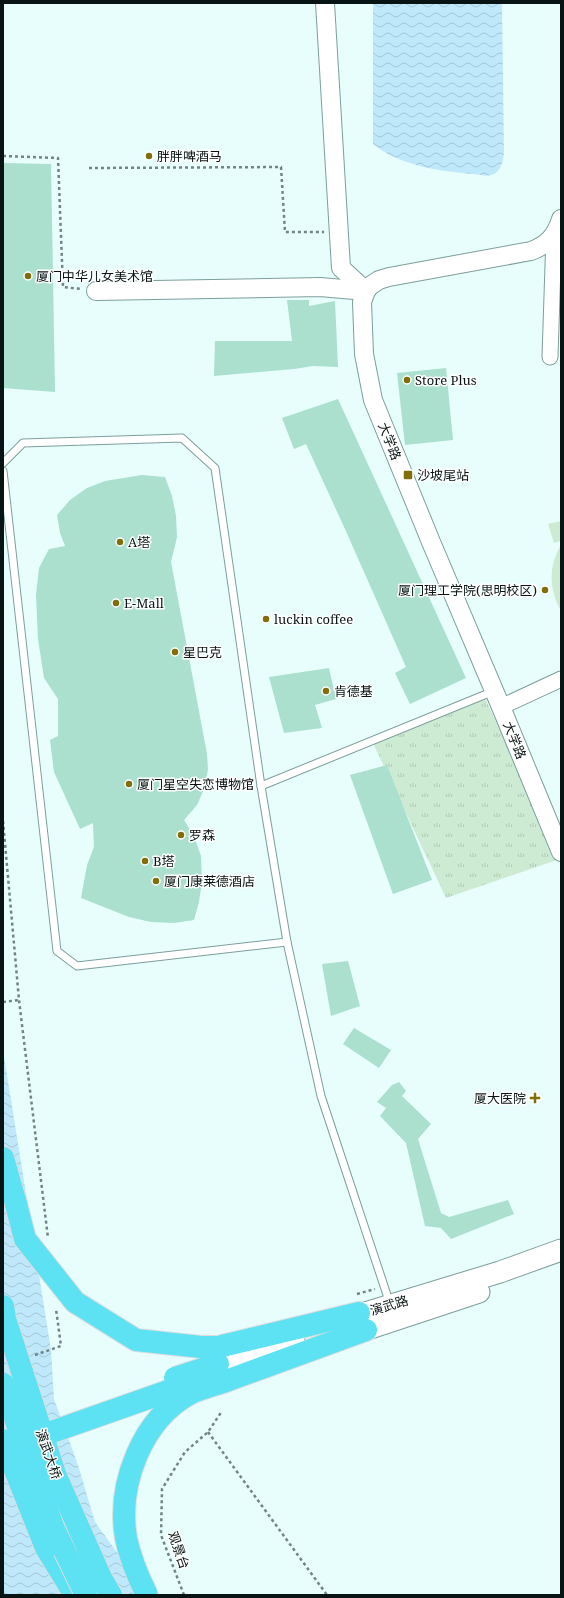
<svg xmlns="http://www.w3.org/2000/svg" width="564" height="1598" viewBox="0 0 564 1598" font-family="'Noto Serif','Noto Sans SC',serif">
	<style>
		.grass { fill: url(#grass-tufts) }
		.park { fill: #cdebd3 }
		.water { fill: url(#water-waves) }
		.building { fill: #aae0cd }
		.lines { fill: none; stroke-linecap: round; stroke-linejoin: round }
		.service-casing { stroke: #7c9f9c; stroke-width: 9 }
		.minor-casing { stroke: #7c9f9c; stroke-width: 17 }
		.tertiary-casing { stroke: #7c9f9c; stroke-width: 20 }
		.secondary-casing { stroke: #7c9f9c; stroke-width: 23 }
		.trunk-casing { stroke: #dcdede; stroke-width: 24 }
		.path { stroke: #728483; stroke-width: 2.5; stroke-dasharray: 3 3; stroke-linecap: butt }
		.service { stroke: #fff; stroke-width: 7 }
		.minor { stroke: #fff; stroke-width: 15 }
		.tertiary { stroke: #fff; stroke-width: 18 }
		.secondary { stroke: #fff; stroke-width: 21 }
		.trunk { stroke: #5ce2f3; stroke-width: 22 }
		.trunk-bridge-casing { stroke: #dcdede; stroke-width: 24; stroke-linecap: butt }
		.trunk-bridge { stroke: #5ce2f3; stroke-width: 22 }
		.poi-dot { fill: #816d0a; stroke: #fff; stroke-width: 1.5 }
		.labels { text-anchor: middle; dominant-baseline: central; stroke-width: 3; stroke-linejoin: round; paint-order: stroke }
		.poi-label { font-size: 13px; fill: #071413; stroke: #fff; text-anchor: start }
		.street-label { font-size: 13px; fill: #071413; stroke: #fff }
	</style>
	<defs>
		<pattern id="grass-tufts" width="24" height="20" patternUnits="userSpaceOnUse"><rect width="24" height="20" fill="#cdebd3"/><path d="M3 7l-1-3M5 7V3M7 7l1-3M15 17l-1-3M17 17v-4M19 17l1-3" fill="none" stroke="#afc9b4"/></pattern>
		<pattern id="water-waves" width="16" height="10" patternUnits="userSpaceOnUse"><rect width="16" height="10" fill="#bfe9fb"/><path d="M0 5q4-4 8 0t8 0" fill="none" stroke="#a3c7d6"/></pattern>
	</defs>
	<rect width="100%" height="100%" fill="#e7fefc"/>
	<path class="grass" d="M 484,696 L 560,859 L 446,898 L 373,743 Z"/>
	<g class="park">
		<path d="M 561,521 L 561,541 L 554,543 L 548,524 Z"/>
		<path d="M 561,545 L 561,611 C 549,590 548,566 561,545 Z"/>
	</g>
	<g class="water">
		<path d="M 373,3 L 502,3 L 504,153 C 503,161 501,173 491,175 C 486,177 478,174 473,174 C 439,171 400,166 373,144 Z"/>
		<path d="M 3,1050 L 51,1350 L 54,1399 L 78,1465 L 95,1522 L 148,1595 L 3,1595 Z"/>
	</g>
	<g class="building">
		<path d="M 3,163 L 51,164 L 55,392 L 3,388 Z"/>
		<path d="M 287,300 L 309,300 L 309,306 L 335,301 L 338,367 L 313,366 L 294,369 L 214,376 L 215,341 L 292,341 Z"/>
		<path d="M 446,368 L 453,440 L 405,445 L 397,373 Z"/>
		<path d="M 338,399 L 466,678 L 410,704 L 395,673 L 406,667 L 345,529 L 306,444 L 294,449 L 282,418 Z"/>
		<path d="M 142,475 L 165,477 L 172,496 L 176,516 L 177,537 L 171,562 L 207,754 L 208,769 L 205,787 L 197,805 L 184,820 L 194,836 L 201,856 L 202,881 L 199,902 L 194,920 L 174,923 L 151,922 L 129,917 L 81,898 L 87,865 L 94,847 L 93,823 L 80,829 L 54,772 L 50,740 L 58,736 L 58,699 L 44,678 L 38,639 L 36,595 L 39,568 L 49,549 L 65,546 L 60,533 L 57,515 L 70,500 L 87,488 L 105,481 Z"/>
		<path d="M 329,668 L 336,699 L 315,705 L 322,728 L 284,733 L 269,677 Z"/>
		<path d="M 387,765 L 432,880 L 393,894 L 350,775 Z"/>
		<path d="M 348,961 L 360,1006 L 331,1016 L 322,964 Z"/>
		<path d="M 354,1028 L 391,1050 L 379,1068 L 343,1044 Z"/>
		<path d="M 399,1082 L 406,1091 L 402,1096 L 431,1124 L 418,1139 L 441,1213 L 449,1217 L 508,1200 L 514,1214 L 451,1239 L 441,1228 L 425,1226 L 406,1143 L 380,1116 L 386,1108 L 377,1102 L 392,1085 Z"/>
	</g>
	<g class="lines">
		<g class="service-casing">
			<g id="service">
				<path d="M 3,463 L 23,443 L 182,438 L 215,468 L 261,786"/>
				<path d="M 3,471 L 57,951 L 77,966 L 287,942"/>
				<path d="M 390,1304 L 321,1096 L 287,942 L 261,786 L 494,691"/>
			</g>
		</g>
		<g class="minor-casing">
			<g id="minor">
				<path d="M 550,357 L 554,235"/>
				<path d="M 501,707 L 561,679"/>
			</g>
		</g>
		<g class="tertiary-casing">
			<g id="tertiary">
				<path d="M 325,3 L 341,268 L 366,291"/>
				<path d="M 561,219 C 556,236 547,245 531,251 L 389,277 L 379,280 L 370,286 L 366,291 L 362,302 L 364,354 L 373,400 L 431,542 L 501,707 L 561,852"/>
				<path d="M 96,291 L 320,287 L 366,291"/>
			</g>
		</g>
		<g class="secondary-casing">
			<g id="secondary">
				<path d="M 342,1320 L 500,1272 L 561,1250"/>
				<path d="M 349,1335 L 479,1292"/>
				<path d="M 218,1364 L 294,1337"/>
			</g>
		</g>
		<g class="trunk-casing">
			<g id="trunk">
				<path d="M 3,1158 L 16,1204"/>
				<path d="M 218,1347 L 359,1313"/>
				<path d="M 226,1381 L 366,1330"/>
				<path d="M 46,1548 L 75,1595"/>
			</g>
		</g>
		<g class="path">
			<path d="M 3,156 L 58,158 L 63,287 L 81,289"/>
			<path d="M 89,168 L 281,167 L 285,232 L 324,232"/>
			<path d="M 3,821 L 19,1000 L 48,1238"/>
			<path d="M 3,1002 L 19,1000"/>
			<path d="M 357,1294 L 375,1289"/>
			<path d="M 35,1355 L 61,1346 L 56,1309"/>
			<path d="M 208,1432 L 327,1595"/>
			<path d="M 184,1595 L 161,1535 L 162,1489 L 185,1452 L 208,1432 L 222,1411"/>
		</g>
		<use href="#service" class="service"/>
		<use href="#minor" class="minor"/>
		<use href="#tertiary" class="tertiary"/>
		<use href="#secondary" class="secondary"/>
		<use href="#trunk" class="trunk"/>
		<g class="trunk-bridge-casing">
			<g id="trunk-bridge">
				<path d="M 16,1204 L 25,1239 L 75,1302 L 136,1340 L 201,1347 L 218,1347"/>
				<path d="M 3,1306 L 5,1319 L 55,1474 L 101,1578 L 111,1595"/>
				<path d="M 175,1378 L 218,1364"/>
				<path d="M 3,1384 L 53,1527 L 86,1595"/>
				<path d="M 3,1440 L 46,1548"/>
				<path d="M 3,1449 L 194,1382"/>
				<path d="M 147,1595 C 138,1577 130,1558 126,1538 C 117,1484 142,1419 191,1393 C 202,1388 214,1385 226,1381"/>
			</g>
		</g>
		<use href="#trunk-bridge" class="trunk-bridge"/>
	</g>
	<g class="poi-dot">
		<circle cx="149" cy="156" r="4"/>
		<circle cx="28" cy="276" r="4"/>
		<circle cx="407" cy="380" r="4"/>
		<rect x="403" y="470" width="10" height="10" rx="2"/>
		<circle cx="120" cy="542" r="4"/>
		<circle cx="545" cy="590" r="4"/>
		<circle cx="116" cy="603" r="4"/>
		<circle cx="266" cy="619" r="4"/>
		<circle cx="175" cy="652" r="4"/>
		<circle cx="326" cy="691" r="4"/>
		<circle cx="129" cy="784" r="4"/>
		<circle cx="181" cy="835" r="4"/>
		<circle cx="145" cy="861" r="4"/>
		<circle cx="156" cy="881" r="4"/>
		<path d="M533 1092h4v4h4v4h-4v4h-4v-4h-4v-4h4z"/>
	</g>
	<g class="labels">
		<g class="poi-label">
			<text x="157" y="156">胖胖啤酒马</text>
			<text x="36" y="276">厦门中华儿女美术馆</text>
			<text x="415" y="380">Store Plus</text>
			<text x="417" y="475">沙坡尾站</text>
			<text x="128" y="542">A塔</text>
			<text x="537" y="590" text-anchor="end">厦门理工学院(思明校区)</text>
			<text x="124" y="603">E-Mall</text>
			<text x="274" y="619">luckin coffee</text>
			<text x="183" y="652">星巴克</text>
			<text x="334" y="691">肯德基</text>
			<text x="137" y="784">厦门星空失恋博物馆</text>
			<text x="189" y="835">罗森</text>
			<text x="153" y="861">B塔</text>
			<text x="164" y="881">厦门康莱德酒店</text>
			<text x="526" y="1098" text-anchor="end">厦大医院</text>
		</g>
		<g class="street-label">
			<text transform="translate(390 441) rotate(68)">大学路</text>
			<text transform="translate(515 740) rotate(68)">大学路</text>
			<text transform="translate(389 1305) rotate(-17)">演武路</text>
			<text transform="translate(49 1454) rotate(71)">演武大桥</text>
			<text transform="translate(179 1550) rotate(71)">观景台</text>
		</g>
	</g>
	<rect width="564" height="1598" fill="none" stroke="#071413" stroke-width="8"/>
</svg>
